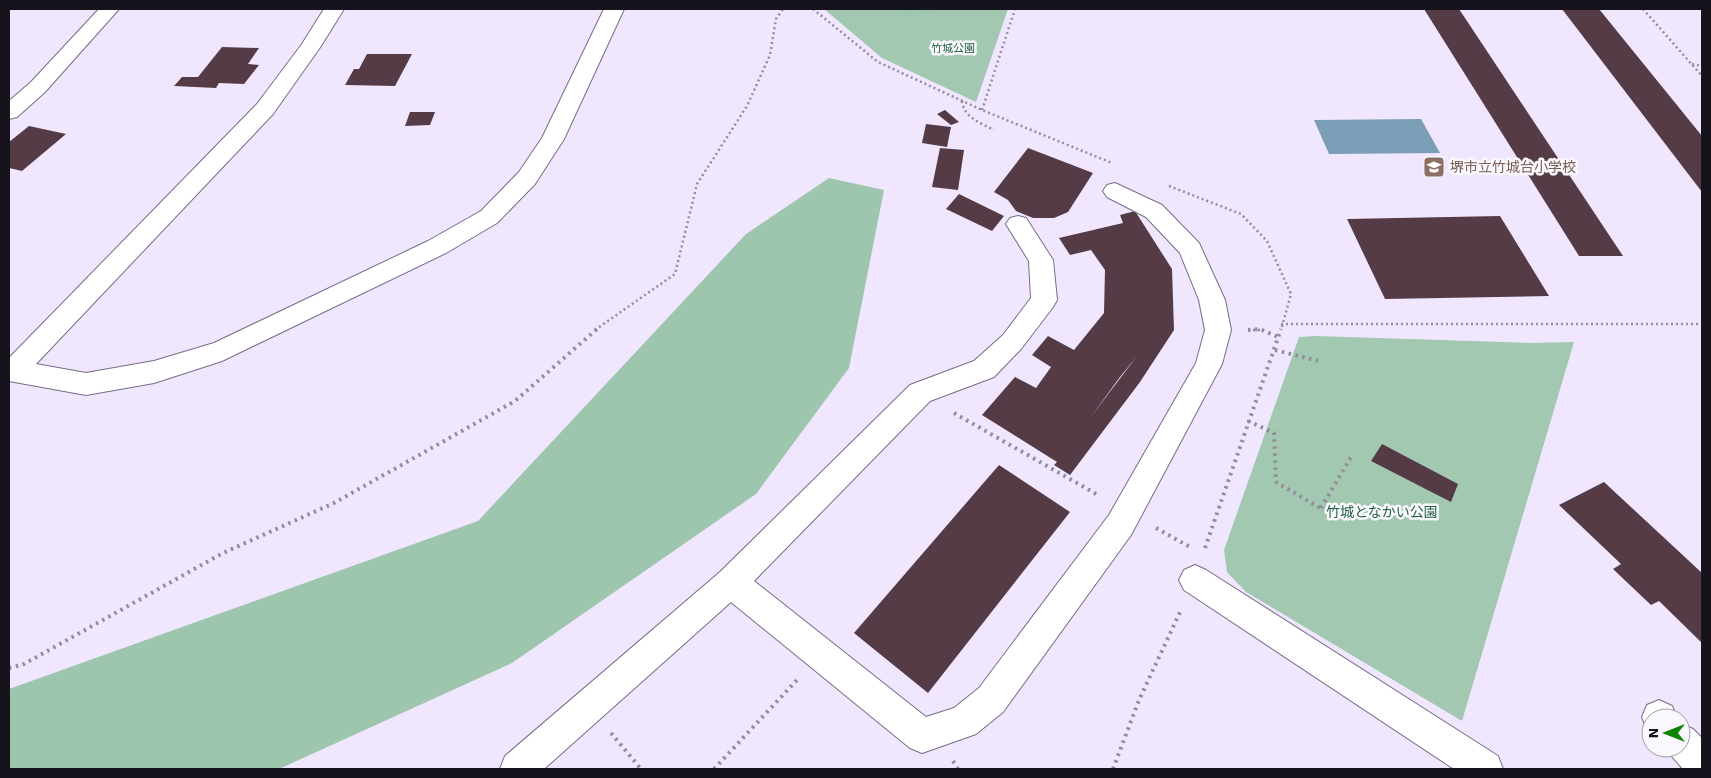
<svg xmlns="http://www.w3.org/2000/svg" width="1711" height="778" viewBox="0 0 1711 778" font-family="'Work Sans','Noto Sans JP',sans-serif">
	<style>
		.green { fill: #a2c8b1 }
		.forest { fill: #9ec5ae }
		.water { fill: #7a9eb6 }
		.building { fill: #543b46; fill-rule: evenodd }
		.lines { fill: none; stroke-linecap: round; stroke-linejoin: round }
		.minor-casing { stroke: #776d86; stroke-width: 2 }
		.path-far1 { stroke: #938c9d; stroke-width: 2.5; stroke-dasharray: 2 3; stroke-linecap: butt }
		.path { stroke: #938c9d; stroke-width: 4; stroke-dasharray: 2.5 4.5; stroke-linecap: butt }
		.minor { fill: #fff; fill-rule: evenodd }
		.labels { text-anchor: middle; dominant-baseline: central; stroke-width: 5; stroke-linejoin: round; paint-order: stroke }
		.far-park-label { font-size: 11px; fill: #1d5f40; stroke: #faf8fd }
		.education-label { font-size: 14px; fill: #785e54; stroke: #faf8fd; text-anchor: start }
		.park-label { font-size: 14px; fill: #1d5f40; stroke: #faf8fd }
	</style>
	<rect width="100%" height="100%" fill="#f0e7fe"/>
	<g class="green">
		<path d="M 824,9 L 1008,9 L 976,102 L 882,58 Z"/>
		<path d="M 1316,336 L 1530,343 L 1574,342 L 1462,721 L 1246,592 L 1227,572 L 1224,550 L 1299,337 Z"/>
	</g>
	<g class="forest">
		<path d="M 889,9 L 946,9 L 934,13 L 903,17 Z"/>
		<path d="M 829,178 L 884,190 L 849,368 L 756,494 L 512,663 L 279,769 L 9,769 L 9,689 L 478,521 L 746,234 Z"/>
	</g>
	<path class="water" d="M 1421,119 L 1440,153 L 1329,154 L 1314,120 Z"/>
	<g class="building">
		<path d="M 1424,9 L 1459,9 L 1623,256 L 1579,256 Z"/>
		<path d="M 1562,9 L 1599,9 L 1702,136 L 1702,192 Z"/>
		<path d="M 222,47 L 259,48 L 248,64 L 259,65 L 244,84 L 219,83 L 216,88 L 174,86 L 182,77 L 198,77 Z"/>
		<path d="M 367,54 L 412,54 L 395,86 L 345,85 L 354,69 L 359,69 Z"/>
		<path d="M 945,110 L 959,122 L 951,125 L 937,114 Z"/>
		<path d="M 410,112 L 435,112 L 430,125 L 405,126 Z"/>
		<path d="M 926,124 L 951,127 L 947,147 L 922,143 Z"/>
		<path d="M 29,126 L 66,134 L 22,171 L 9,168 L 9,142 Z"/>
		<path d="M 940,148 L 964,150 L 958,190 L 932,187 Z"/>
		<path d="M 1028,148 L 1093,173 L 1068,212 L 1054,218 L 1033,218 L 1016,211 L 1008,200 L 994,192 Z"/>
		<path d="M 959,194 L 1004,216 L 992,231 L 946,209 Z"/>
		<path d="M 1135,211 L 1172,269 L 1174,330 L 1140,382 L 1070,475 L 1054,465 L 1057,462 L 982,415 L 1015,377 L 1036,388 L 1051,367 L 1032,355 L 1048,336 L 1074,350 L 1104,313 L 1105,270 L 1091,250 L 1070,255 L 1059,238 L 1123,223 L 1120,215 ZM 1137,356 L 1090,418 L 1120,377 Z"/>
		<path d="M 1500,216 L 1549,296 L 1385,299 L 1347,219 Z"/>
		<path d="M 1382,444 L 1458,484 L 1451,502 L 1371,461 Z"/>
		<path d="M 999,465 L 1070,512 L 928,693 L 854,633 Z"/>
		<path d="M 1604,482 L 1702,573 L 1702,643 L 1659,601 L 1651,605 L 1613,569 L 1621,564 L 1559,505 Z"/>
	</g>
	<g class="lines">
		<g class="minor-casing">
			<g id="minor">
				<path d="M 99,9 L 119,9 L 45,92 L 17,117 L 9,119 L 9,101 L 31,82 Z"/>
				<path d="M 324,9 L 344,9 L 321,46 L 273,114 L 36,364 L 86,373 L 154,361 L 214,343 L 428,241 L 481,211 L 519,172 L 542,138 L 604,9 L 624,9 L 564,139 L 535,184 L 497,223 L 446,253 L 222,361 L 154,383 L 86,395 L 9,381 L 9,358 L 257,104 L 302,44 Z"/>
				<path d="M 1115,183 L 1162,205 L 1199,243 L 1225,300 L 1231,330 L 1222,364 L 1131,535 L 1003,712 L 976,734 L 922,753 L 910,748 L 731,602 L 544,769 L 500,769 L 505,756 L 720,572 L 910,385 L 974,361 L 1003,335 L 1031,298 L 1029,261 L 1006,224 L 1010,218 L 1018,216 L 1026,218 L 1053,260 L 1057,300 L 1053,307 L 1021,349 L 994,377 L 930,401 L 754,581 L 926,717 L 954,708 L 979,688 L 1109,515 L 1196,363 L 1205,330 L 1199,300 L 1180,253 L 1146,217 L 1107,197 L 1103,191 L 1107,185 Z"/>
				<path d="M 1195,565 L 1206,570 L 1498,756 L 1503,769 L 1454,769 L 1184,590 L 1179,580 L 1184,570 Z"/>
				<path d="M 1659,700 L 1672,706 L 1677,718 L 1651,718 L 1651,731 L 1647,729 L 1642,717 L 1647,705 Z"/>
				<path d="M 1681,724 L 1693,729 L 1702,738 L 1702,769 L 1683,769 L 1669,753 L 1666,748 L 1681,748 Z"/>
			</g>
		</g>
		<g class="path-far1">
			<path d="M 813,9 L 878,62 L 982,110 L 1112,163"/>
			<path d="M 1643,9 L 1702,76"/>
			<path d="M 1692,64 L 1702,66"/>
			<path d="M 962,101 C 964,118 981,123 994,130"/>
			<path d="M 982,110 L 1015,9"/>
			<path d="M 1169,186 L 1241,214 L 1267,241 L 1291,294 L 1281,330"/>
			<path d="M 1281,324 L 1702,324"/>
			<path d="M 595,330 L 675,274 L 697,184 L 747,106 L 770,55 L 776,19 L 783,9"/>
			<path d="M 1248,330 L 1263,330"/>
		</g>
		<g class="path">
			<path d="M 1248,330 L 1260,329 L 1278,337"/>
			<path d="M 1275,350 L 1318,361"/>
			<path d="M 954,413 L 1098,495"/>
			<path d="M 1248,421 L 1274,433 L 1276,482 L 1327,512"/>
			<path d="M 1321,508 L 1351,457"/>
			<path d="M 1156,528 L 1190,547"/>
			<path d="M 1205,548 L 1281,329"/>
			<path d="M 9,668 L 24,664 L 223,553 L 334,503 L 515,401 L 597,329"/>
			<path d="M 611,733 L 641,769"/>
			<path d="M 953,761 L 958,769"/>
			<path d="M 714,769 L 797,680"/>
			<path d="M 1113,769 L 1139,700 L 1181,610"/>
		</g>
		<use href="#minor" class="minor"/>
	</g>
	<defs>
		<g id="school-square" transform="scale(1.125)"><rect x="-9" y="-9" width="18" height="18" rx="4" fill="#8d6e63" stroke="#faf8fd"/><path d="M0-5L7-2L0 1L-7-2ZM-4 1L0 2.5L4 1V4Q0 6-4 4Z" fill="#fff"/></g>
	</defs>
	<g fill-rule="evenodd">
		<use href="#school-square" x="1434" y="167"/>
	</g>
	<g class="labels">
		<g class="far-park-label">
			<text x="953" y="48">竹城公園</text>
		</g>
		<g class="education-label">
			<text x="1450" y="167">堺市立竹城台小学校</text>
		</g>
		<g class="park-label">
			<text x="1382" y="512">竹城となかい公園</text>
		</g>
	</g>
	<rect width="1711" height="778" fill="none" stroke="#17131d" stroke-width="20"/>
	<g transform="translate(1666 733) rotate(270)"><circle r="24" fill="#faf8fd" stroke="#9f9ca3"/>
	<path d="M0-4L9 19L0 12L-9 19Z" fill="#0b8400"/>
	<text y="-8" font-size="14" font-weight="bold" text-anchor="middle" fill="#17131d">N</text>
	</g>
</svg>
